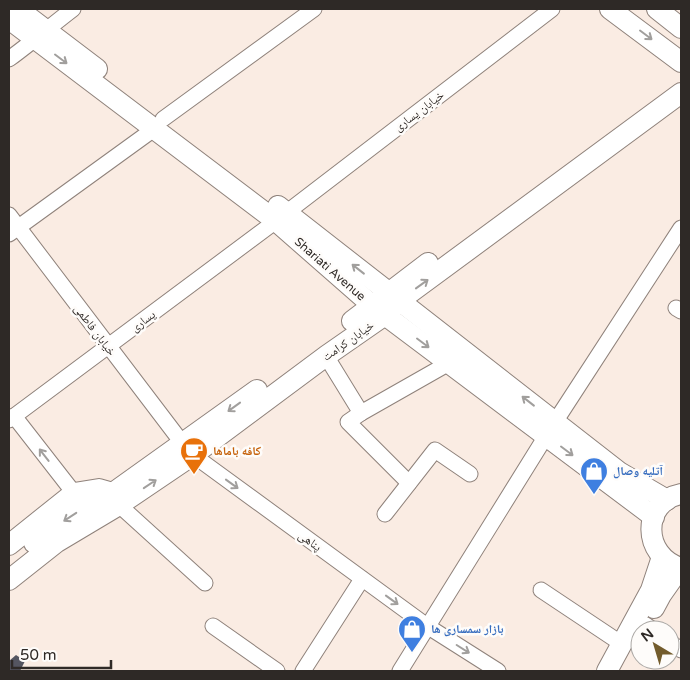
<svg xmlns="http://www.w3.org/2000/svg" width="690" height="680" viewBox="0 0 690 680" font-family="'Varela Round','Noto Naskh Arabic',sans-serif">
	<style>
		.building { fill: #545560 }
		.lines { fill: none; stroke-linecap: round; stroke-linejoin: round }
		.minor-casing { stroke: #8f827b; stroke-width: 17 }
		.major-casing { stroke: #8f827b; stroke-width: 22 }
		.minor { stroke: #fff; stroke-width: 15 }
		.major { stroke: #fff; stroke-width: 20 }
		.oneway { stroke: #a19f9d }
		.labels { text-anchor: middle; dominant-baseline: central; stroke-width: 5; stroke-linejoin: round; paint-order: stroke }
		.street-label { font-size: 12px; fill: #2e2926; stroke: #fefcfa }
		.food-label { font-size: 12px; font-weight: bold; fill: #c56008; stroke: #fefcfa; text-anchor: start }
		.shop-label { font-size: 12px; font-weight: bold; fill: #366cbe; stroke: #fefcfa; text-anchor: start }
	</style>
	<rect width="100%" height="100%" fill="#faece3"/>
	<path class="building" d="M 16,655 L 25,661 L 20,671 L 9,671 L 9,661 Z"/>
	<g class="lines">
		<g class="minor-casing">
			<g id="minor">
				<path d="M 9,59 C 31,43 52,25 73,9"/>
				<path d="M 163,119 L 314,9"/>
				<path d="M 286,213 L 552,9"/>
				<path d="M 9,215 L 183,444"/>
				<path d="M 9,234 L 154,129"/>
				<path d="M 676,308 L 681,311"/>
				<path d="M 326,356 L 361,413"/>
				<path d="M 14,416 L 74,493"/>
				<path d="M 9,420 L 276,221"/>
				<path d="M 555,422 L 681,228"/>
				<path d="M 193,455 L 427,626 L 498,671"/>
				<path d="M 409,483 L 348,422 L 361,413 L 449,363"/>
				<path d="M 119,505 L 205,583"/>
				<path d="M 385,514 L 435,450 L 470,474"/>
				<path d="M 541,590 L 622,644"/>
				<path d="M 646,625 L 653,630"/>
				<path d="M 213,626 L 277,671"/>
				<path d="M 670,642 L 681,650"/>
				<path d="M 303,671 L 362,579"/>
				<path d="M 400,671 L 546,436"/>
			</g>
		</g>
		<g class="major-casing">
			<g id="major">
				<path d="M 18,9 L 97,69"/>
				<path d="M 610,9 L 681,62"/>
				<path d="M 657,9 L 681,28"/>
				<path d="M 9,19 L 276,221 L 373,306 L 654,517"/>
				<path d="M 278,206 L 619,472 L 667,500"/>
				<path d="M 352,321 L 428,263"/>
				<path d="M 681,494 C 641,502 642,556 681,568"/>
				<path d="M 34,543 L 51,529 L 78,512 L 113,493 L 257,390"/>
				<path d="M 9,545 L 74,493 L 99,489 L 113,493"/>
				<path d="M 9,580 L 57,542 L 119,505 L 193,455 L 326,356 L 385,315 L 399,301 L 681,93"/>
				<path d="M 654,608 L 661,595 L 680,568"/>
				<path d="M 607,671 L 651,590 L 662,557"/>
			</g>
		</g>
		<use href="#minor" class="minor"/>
		<use href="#major" class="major"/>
	</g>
	<defs><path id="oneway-shaft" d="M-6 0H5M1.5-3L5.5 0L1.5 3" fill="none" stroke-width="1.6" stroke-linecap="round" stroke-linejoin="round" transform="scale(1.25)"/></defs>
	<g class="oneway">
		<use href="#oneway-shaft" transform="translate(646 35) rotate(37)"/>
		<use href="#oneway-shaft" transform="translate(61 59) rotate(37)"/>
		<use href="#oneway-shaft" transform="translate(358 269) rotate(-142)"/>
		<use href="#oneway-shaft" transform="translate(422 284) rotate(-36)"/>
		<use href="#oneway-shaft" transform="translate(423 343) rotate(37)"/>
		<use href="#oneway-shaft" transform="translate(528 401) rotate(-142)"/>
		<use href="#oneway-shaft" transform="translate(234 407) rotate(144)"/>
		<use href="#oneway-shaft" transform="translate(567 451) rotate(37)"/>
		<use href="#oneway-shaft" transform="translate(44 455) rotate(-128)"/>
		<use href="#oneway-shaft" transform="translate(150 484) rotate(-34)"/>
		<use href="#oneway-shaft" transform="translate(232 484) rotate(36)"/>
		<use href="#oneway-shaft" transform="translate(70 517) rotate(147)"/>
		<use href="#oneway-shaft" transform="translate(392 600) rotate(36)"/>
		<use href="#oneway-shaft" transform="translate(463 649) rotate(32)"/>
	</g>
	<defs>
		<g id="cafe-pin" transform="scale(1.4375)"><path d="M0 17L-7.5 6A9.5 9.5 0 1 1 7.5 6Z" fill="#e8710a" stroke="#fefcfa"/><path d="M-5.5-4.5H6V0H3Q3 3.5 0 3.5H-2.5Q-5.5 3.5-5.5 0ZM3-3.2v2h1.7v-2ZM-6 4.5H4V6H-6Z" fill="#fff"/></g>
		<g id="shop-pin" transform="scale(1.4375)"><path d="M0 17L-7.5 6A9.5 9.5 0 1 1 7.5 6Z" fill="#3f7fe0" stroke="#fefcfa"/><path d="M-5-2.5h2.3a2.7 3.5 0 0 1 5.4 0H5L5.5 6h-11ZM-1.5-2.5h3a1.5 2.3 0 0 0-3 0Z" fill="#fff"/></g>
	</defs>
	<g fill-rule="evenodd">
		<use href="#cafe-pin" x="194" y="451"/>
		<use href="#shop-pin" x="594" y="471"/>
		<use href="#shop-pin" x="412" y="629"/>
	</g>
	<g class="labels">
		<g class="street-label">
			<text transform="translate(419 111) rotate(-37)">خیابان یساری</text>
			<text transform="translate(330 269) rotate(41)">Shariati Avenue</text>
			<text transform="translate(143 321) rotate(-37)">یساری</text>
			<text transform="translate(95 330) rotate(53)">خیابان فاطمی</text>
			<text transform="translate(348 341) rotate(-35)">خیابان کرامت</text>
			<text transform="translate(310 541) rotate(36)">پناهی</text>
		</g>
		<g class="food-label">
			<text x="213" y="451">کافه باماها</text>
		</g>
		<g class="shop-label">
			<text x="613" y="471">آتلیه وصال</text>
			<text x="431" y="629">بازار سمساری ها</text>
		</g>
	</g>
	<rect width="690" height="680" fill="none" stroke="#2e2926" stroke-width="20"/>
	<g transform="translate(655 645) rotate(322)"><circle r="24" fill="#fefcfa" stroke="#aba8a5"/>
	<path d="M0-4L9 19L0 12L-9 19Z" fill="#735c2c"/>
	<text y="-8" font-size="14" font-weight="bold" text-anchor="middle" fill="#2e2926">N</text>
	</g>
	<path d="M12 660v8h99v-8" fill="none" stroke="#2e2926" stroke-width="2.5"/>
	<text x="20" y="660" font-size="15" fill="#2e2926" stroke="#fefcfa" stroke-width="4" paint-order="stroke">50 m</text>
</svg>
